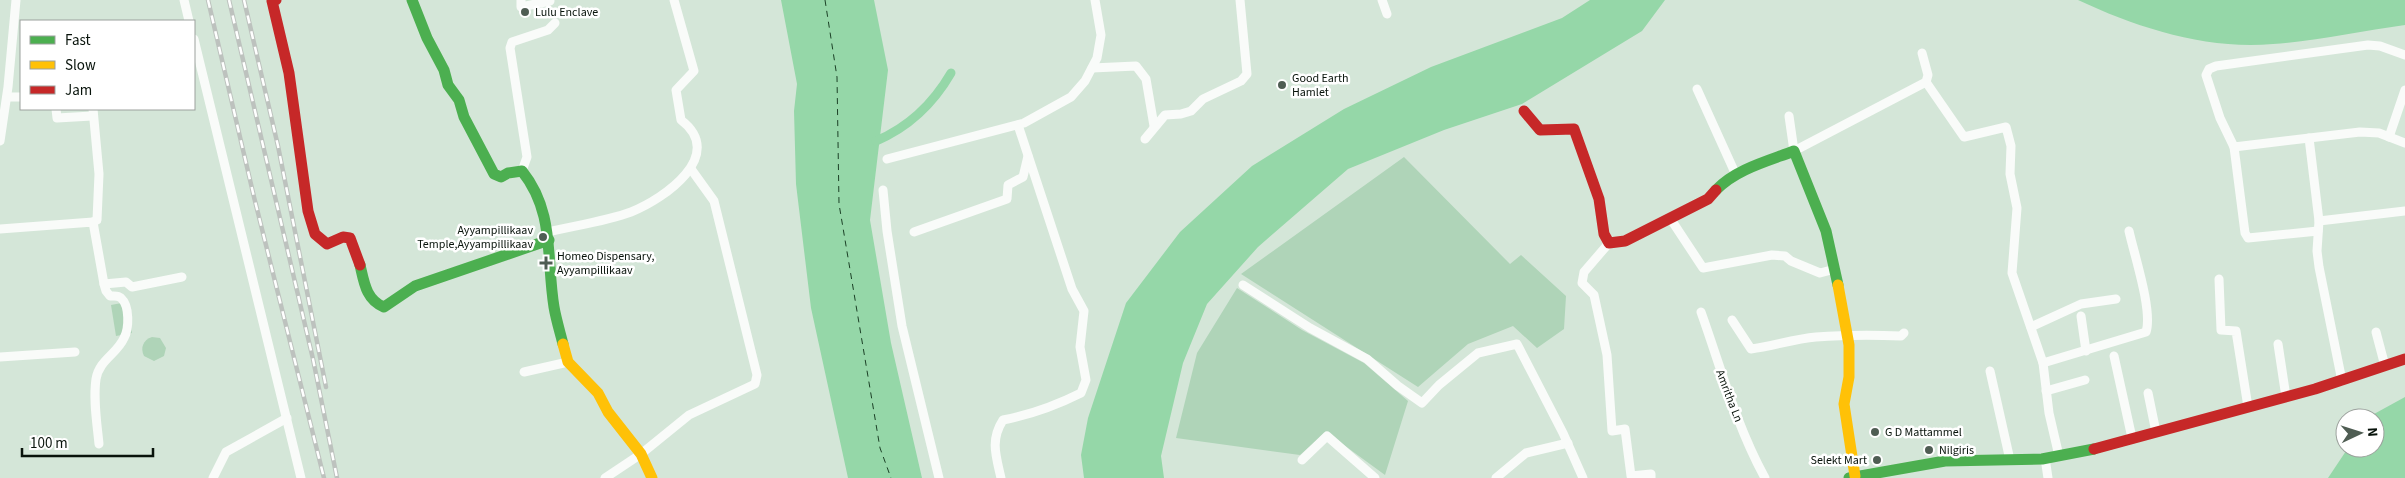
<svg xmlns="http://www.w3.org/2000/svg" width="2405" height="478" viewBox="0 0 2405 478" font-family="'Source Sans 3',sans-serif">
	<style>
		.green { fill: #afd4b8 }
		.water { fill: #95d7a8 }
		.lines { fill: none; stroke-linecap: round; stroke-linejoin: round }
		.canal { stroke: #95d7a8; stroke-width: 9 }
		.ferry { stroke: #1b4026; stroke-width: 1; stroke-dasharray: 6 5; stroke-linecap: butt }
		.street { stroke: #f9fbf9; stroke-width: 9 }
		.fast { stroke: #4caf50; stroke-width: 11 }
		.slow { stroke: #ffc107; stroke-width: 11 }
		.jam { stroke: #c62828; stroke-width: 11 }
		.rail-casing { stroke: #bdc2be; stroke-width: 4.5 }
		.rail { stroke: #fff; stroke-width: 2.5; stroke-dasharray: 8; stroke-linecap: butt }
		.poi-dot { fill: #4f5d53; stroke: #fff; stroke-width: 2 }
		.labels { text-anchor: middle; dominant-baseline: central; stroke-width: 5; stroke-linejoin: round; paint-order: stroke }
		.poi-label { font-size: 12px; fill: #08130b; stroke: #fff; text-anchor: start }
		.street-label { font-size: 12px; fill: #08130b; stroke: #fff }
	</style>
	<rect width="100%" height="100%" fill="#d4e6d8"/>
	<g class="green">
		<path d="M 1404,157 L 1510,264 L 1521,255 L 1566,296 L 1564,329 L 1537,348 L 1513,326 L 1468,344 L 1418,387 L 1241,274 Z"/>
		<path d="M 1237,288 L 1302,330 L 1364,363 L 1408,401 L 1385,475 L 1326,432 L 1300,455 L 1176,438 L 1197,353 Z"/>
		<path d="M 127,302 L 132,333 L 116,336 L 111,305 Z"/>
		<path d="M 152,337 L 160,338 L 166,348 L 164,356 L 154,361 L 144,356 C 140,348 143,340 152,337 Z"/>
	</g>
	<g class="water">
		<path d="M 781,0 L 874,0 L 888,70 L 870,220 L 891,343 L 922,478 L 848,478 L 811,308 L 796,184 L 794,111 L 797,84 Z"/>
		<path d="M 1590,0 L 1665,0 L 1642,31 L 1522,104 L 1444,130 L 1348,169 L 1258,247 L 1207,304 L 1183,363 L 1161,456 L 1164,478 L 1084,478 L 1081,455 L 1088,418 L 1126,303 L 1180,232 L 1252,166 L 1344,109 L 1431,67 L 1562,18 Z"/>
		<path d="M 2078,0 L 2405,0 L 2405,25 C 2361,31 2317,41 2273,44 C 2206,50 2138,28 2078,0 Z"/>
		<path d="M 2405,397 L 2405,478 L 2328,478 L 2348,448 L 2375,448 L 2375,418 L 2371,418 L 2374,414 Z"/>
	</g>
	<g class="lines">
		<path class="canal" d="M 876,141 C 909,127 933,104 951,73"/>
		<path class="ferry" d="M 825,0 L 837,77 L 839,204 L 880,448 L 891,478"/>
		<g class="street">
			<path d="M 184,0 L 189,21"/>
			<path d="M 521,0 L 521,7 L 550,1"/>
			<path d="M 1382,0 L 1387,14"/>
			<path d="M 194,39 L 301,478"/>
			<path d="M 2405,55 L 2380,46 L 2368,45 L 2216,66 L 2209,69 L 2206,75 L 2220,118 L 2234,147 L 2360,132 L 2379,133 L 2405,143"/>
			<path d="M 1092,68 L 1136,66 L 1146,79 L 1154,126"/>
			<path d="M 1926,82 L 1964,137 L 2006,127 L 2011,146 L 2010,174 L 2017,208 L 2012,273 L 2043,363 L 2049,413 L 2059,456"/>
			<path d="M 1697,89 L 1736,175"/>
			<path d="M 7,97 L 21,97"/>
			<path d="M 56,109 L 57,118 L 92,116"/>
			<path d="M 93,109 L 99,174 L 97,220 L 93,222"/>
			<path d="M 1789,116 L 1794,151 L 1926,82 L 1928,75 L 1922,53"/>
			<path d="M 2389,137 L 2405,90"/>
			<path d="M 2309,138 L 2319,221 L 2317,251 L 2319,267 L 2342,381"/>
			<path d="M 1145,139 L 1165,115 L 1181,114 L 1191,111 L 1203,99 L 1241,81 L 1247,74 L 1240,0"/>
			<path d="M 0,141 L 8,87 L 16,0"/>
			<path d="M 2234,147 L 2245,233 L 2248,238 L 2318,231"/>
			<path d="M 887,159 L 1024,123 L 1071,97 L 1085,81 L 1097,58 L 1101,35 L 1095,0"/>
			<path d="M 522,171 L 527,157 L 510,48 L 512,42 L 548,30 L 555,23"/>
			<path d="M 883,190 L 887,231 L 902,326 L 939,478"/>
			<path d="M 1670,218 L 1703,268 L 1772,255 L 1785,256 L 1791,261 L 1820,273 L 1835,269"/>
			<path d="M 2319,221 L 2405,211"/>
			<path d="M 0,229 L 93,222 L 104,284 L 126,282 L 132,287 L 182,277"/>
			<path d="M 548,232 C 573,226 607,221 631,212 C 664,199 727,155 681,120 L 676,90 L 694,71 L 674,0"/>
			<path d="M 914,232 L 1007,199 L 1008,185 L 1023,177 L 1028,156"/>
			<path d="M 1609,243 L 1584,272 L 1582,283 L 1594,295 L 1607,355 L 1612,431 L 1625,429 L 1631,476 L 1651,474 L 1651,478"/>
			<path d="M 2219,279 L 2221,330 L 2236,331 L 2248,407"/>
			<path d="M 1243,285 L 1310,328 L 1367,359 L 1398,386 L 1422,403 L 1439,385 L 1478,353 L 1517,344 L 1563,433 L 1583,478"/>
			<path d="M 1701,312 C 1721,368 1736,425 1765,478"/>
			<path d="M 2081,316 L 2086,351"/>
			<path d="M 1732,320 L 1751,349 C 1773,346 1794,339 1816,337 C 1845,335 1873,335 1901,336 L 1904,333"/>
			<path d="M 2031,327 L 2081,304 L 2116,299"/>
			<path d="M 2376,332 L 2385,366"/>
			<path d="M 2278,344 L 2286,397"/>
			<path d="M 2114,356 L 2132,438"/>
			<path d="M 0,357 L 75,352"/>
			<path d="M 2043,363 L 2146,332 C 2153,311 2134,254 2129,231"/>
			<path d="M 1990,371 L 2010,460"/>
			<path d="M 524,372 L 568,362"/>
			<path d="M 2046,391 L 2085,380"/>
			<path d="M 2148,393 L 2156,432"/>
			<path d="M 99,444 C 97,423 93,400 96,379 C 99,360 117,354 124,338 C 129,329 130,306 121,298 C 118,295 114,296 110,296 L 106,291 L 104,284"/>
			<path d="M 2045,458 L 2048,478"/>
			<path d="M 1302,460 L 1327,436 L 1375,478"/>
			<path d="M 213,478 L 226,452 L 287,418"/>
			<path d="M 605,478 L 641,454 L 689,415 L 755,384 L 757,375 L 714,201 L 691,169"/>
			<path d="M 1001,478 C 996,456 990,440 1003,420 C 1029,415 1057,405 1081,393 L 1086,380 L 1080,347 L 1084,311 L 1072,289 L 1018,125"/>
			<path d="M 1496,478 L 1526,453 L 1568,443"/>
		</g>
		<g class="fast">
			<path d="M 412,0 L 427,38 L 444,70 L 448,85 L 459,100 L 464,117 L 494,174 L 501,177 L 508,173 L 522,171 C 555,212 546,258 554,307 C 556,319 560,332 563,344"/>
			<path d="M 1716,190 C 1736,169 1768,161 1794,151 L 1826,231 L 1838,285"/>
			<path d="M 360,265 C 364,282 366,300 384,307 L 415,286 L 549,240"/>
			<path d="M 1849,478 L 1945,461 L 2042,459 L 2094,449"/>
		</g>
		<g class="slow">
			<path d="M 1838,285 L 1849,345 L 1849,377 L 1844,404 L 1855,476"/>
			<path d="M 563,344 L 568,362 L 598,393 L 608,412 L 641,454 L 652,478"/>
		</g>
		<g class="jam">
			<path d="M 276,0 L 272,1 L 289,73 L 308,211 L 315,234 L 327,244 L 343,237 L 350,238 L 360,265"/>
			<path d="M 1524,111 L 1540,130 L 1574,129 L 1599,199 L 1604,234 L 1609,243 L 1625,241 L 1708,199 L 1716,190"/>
			<path d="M 2094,449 L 2315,389 L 2405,359"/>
		</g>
		<g class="rail-casing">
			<g id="rail">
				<path d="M 208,0 L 254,197 L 324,478"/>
				<path d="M 229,0 L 313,359 L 337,478"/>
				<path d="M 244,0 L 278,146 L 326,387"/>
			</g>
		</g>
		<use href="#rail" class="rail"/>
	</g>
	<g class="poi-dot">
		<circle cx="525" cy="12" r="5"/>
		<circle cx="1282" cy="85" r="5"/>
		<circle cx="543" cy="237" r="5"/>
		<path d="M543.5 255.5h5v5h5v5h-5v5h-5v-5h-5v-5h5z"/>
		<circle cx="1875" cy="432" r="5"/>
		<circle cx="1929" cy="450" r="5"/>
		<circle cx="1877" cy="460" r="5"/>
	</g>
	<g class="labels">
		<g class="poi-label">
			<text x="535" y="12">Lulu Enclave</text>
			<text x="1292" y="78">Good Earth<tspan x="1292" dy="14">Hamlet</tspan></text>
			<text x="533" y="230" text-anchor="end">Ayyampillikaav<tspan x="533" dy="14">Temple,Ayyampillikaav</tspan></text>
			<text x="557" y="256">Homeo Dispensary,<tspan x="557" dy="14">Ayyampillikaav</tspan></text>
			<text x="1885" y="432">G D Mattammel</text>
			<text x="1939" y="450">Nilgiris</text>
			<text x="1867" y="460" text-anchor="end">Selekt Mart</text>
		</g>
		<g class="street-label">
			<text transform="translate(1729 396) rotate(69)">Amritha Ln</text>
		</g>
	</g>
	<rect x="20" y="20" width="175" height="90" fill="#ffffff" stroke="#9ca19d"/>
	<rect x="30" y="36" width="25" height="8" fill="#4caf50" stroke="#9ca19d"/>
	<text x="65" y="45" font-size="15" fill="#08130b">Fast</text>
	<rect x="30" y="61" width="25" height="8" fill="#ffc107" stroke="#9ca19d"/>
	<text x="65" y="70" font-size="15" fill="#08130b">Slow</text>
	<rect x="30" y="86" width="25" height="8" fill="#c62828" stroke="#9ca19d"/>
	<text x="65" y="95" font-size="15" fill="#08130b">Jam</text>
	<g transform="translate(2360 433) rotate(86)"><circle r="24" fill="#ffffff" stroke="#9ca19d"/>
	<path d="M0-4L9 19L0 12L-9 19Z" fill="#4f5d53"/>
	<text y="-8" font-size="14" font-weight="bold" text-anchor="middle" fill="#08130b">N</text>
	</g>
	<path d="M22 448v8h131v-8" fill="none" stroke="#08130b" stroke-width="2.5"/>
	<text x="30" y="448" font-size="15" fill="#08130b" stroke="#ffffff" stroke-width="4" paint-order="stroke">100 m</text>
</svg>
